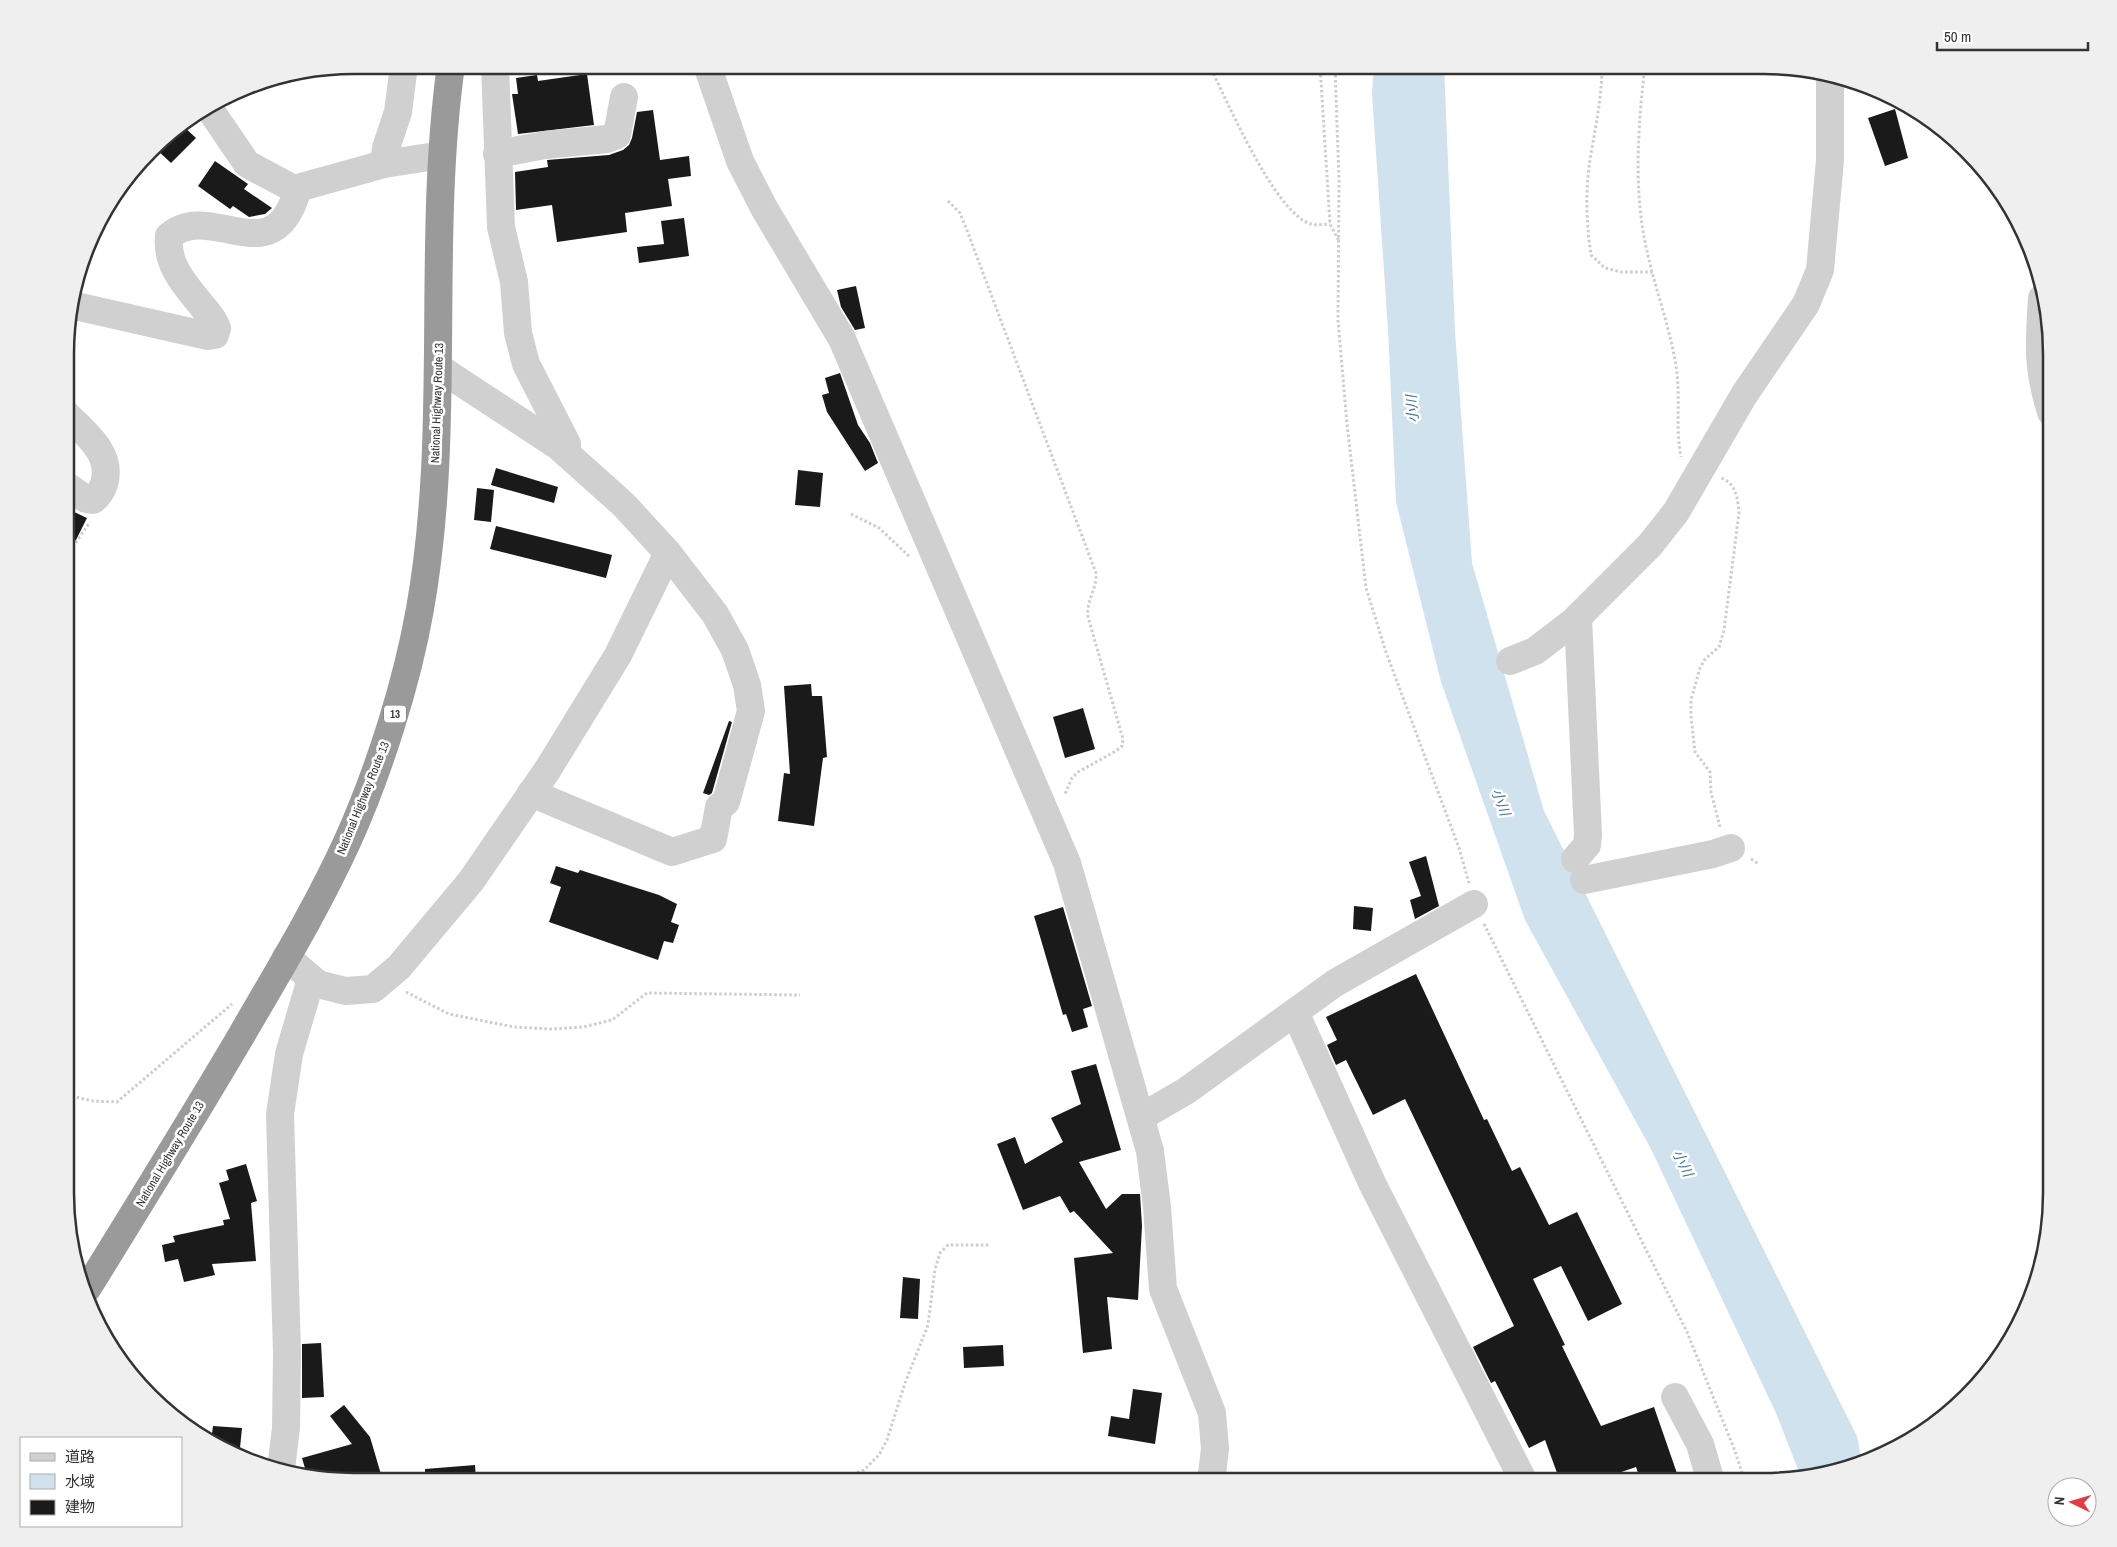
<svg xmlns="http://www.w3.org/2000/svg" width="2117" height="1547" viewBox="0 0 2117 1547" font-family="'Archivo Narrow','Noto Sans JP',sans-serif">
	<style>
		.water { fill: #cfe2ee }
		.building { fill: #1a1a1a }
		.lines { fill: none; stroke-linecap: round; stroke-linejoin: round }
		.path { stroke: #cdcdcd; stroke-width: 3; stroke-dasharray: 2.5 2.5; stroke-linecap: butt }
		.minor { stroke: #d0d0d0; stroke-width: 28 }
		.highway { stroke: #9a9a9a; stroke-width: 28 }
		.labels { text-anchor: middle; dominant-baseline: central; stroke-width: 5; stroke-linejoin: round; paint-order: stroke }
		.shield { fill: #fff; stroke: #707070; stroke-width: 1 }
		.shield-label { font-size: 11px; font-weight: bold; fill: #333 }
		.street-label { font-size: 12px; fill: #333; stroke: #fff }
		.water-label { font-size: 14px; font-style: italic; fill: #3f7597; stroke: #fff }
		.rim { fill: none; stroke: #333; stroke-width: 2.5 }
	</style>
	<rect width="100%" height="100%" fill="#fff"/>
	<path class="water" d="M 1374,65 L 1444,65 L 1455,332 L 1472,563 L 1544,811 L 1857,1436 L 1862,1463 L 1838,1472 L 1801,1477 L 1776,1413 L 1651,1149 L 1525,920 L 1441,682 L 1396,502 L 1388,329 L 1372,94 Z"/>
	<g class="building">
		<path d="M 587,74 L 594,125 L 518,134 L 512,94 L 518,94 L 516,78 L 537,75 L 538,81 Z"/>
		<path d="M 1895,109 L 1908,158 L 1885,166 L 1868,118 Z"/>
		<path d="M 653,110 L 660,160 L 689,156 L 691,176 L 668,179 L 672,206 L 625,213 L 627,232 L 557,242 L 552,205 L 516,210 L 515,172 L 548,167 L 547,160 L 609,155 L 623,150 L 629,145 L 632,138 L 637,112 Z"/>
		<path d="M 182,125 L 196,138 L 171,163 L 155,148 L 163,137 Z"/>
		<path d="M 215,161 L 248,184 L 244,189 L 272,208 L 265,214 L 249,217 L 233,206 L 230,209 L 198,186 Z"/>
		<path d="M 684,218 L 689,256 L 639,263 L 637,247 L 664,244 L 661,221 Z"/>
		<path d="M 856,286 L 865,328 L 855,330 L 841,307 L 837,290 Z"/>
		<path d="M 840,373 L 858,425 L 870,443 L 878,463 L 865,471 L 827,412 L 822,395 L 829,393 L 825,378 Z"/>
		<path d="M 496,468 L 558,487 L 554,503 L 491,485 Z"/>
		<path d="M 798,470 L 823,473 L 820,507 L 795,505 Z"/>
		<path d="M 477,488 L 494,490 L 491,522 L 474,520 Z"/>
		<path d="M 72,511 L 87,518 L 67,558 L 67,520 Z"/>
		<path d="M 496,526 L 612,555 L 606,578 L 490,549 Z"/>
		<path d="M 811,684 L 812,696 L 822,696 L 827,757 L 823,758 L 814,826 L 778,821 L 784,773 L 790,774 L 784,686 Z"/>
		<path d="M 1083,708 L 1095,749 L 1065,758 L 1053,717 Z"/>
		<path d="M 729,721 L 732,722 L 712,793 L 709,795 L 703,793 Z"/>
		<path d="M 1426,856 L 1439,906 L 1415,919 L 1410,900 L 1421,896 L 1409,862 Z"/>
		<path d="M 556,866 L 578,873 L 580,870 L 659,895 L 677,904 L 671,922 L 679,925 L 673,943 L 664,941 L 658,960 L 549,922 L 561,887 L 550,883 Z"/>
		<path d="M 1354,906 L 1373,908 L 1371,931 L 1353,929 Z"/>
		<path d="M 1063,907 L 1092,1006 L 1083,1009 L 1088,1027 L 1072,1032 L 1066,1014 L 1063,1015 L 1034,916 Z"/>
		<path d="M 1416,974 L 1484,1120 L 1487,1119 L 1512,1171 L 1520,1167 L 1549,1225 L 1577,1212 L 1622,1304 L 1588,1321 L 1561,1266 L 1533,1279 L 1565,1345 L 1562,1346 L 1601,1426 L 1654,1407 L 1680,1482 L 1641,1482 L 1636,1467 L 1592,1482 L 1585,1482 L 1582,1473 L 1560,1481 L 1545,1440 L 1529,1448 L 1495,1381 L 1491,1383 L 1473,1347 L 1514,1326 L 1405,1099 L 1373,1115 L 1346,1060 L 1336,1065 L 1327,1045 L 1337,1040 L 1326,1017 Z"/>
		<path d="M 1096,1064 L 1121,1150 L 1079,1162 L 1106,1209 L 1122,1194 L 1140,1194 L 1142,1226 L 1138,1300 L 1107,1297 L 1112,1349 L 1083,1353 L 1074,1258 L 1113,1253 L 1074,1211 L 1070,1213 L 1060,1196 L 1023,1210 L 997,1144 L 1015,1137 L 1025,1164 L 1063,1142 L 1051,1118 L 1081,1104 L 1071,1071 Z"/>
		<path d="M 246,1164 L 257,1201 L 251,1203 L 256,1261 L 212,1264 L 215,1275 L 184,1282 L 178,1259 L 165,1262 L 162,1245 L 175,1242 L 173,1236 L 224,1225 L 223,1220 L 230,1219 L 219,1183 L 229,1180 L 226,1170 Z"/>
		<path d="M 903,1277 L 920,1279 L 918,1319 L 900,1318 Z"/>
		<path d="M 321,1343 L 324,1397 L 302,1398 L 302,1344 Z"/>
		<path d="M 1003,1345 L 1004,1366 L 964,1368 L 963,1347 Z"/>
		<path d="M 1133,1389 L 1162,1393 L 1155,1444 L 1108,1436 L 1111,1416 L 1129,1419 Z"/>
		<path d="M 344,1405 L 370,1437 L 383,1481 L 335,1481 L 307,1475 L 302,1458 L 352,1444 L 330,1416 Z"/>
		<path d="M 213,1426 L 242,1428 L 239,1458 L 211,1442 Z"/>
		<path d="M 475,1465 L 476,1481 L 425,1481 L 425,1469 Z"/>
	</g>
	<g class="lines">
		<g class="path">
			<path d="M 1209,65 C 1227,100 1275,214 1311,224 C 1316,226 1324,224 1330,224"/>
			<path d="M 1320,65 L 1330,224 L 1339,241"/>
			<path d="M 1335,65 L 1339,181 L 1338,320 L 1347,424 L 1366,588 L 1386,652 L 1459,848 L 1469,883"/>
			<path d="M 1602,66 C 1602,96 1596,124 1591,154 C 1585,188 1586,221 1591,255 L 1605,268 L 1621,272 L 1653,272"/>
			<path d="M 1645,66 C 1638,126 1633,191 1647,251 C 1655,289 1670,327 1676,366 C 1681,396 1675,427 1681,457"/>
			<path d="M 948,201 L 960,213 L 968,233 L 1096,573 C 1097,589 1086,601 1088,617 L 1123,739 L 1122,746 L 1116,751 L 1078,772 L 1072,778 L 1065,794"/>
			<path d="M 851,514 L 879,528 L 909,556"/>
			<path d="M 67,555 L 90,522"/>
			<path d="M 1720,827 L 1711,792 L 1710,772 L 1695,752 L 1691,716 L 1691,700 L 1700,668 L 1705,659 L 1719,647 L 1724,630 L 1739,513 C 1738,499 1736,483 1721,478"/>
			<path d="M 1751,859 L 1759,864"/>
			<path d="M 1484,924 L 1687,1332 L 1735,1451 L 1745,1482"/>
			<path d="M 406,992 L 449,1014 L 514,1027 L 551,1029 L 583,1027 L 612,1020 L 647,993 L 800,995"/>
			<path d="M 67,1095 L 93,1101 L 117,1102 L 232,1004"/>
			<path d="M 768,1482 L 836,1478 L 853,1474 L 864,1470 L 879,1455 L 887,1440 L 905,1383 L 928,1325 L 935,1269 L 940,1253 L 948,1245 L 989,1245"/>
		</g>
		<g class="minor">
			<path d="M 495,65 L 501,227 L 514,282 L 518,333 L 526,364 L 567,444 L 567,454"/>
			<path d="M 707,65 L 740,161 L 764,208 L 842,339 L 1067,863 L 1150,1151 L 1157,1207 L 1163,1289 L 1212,1413 L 1215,1449 L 1211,1482"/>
			<path d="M 209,108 L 247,164 L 294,189 L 384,164 L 442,155"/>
			<path d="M 497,154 L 545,145 L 607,139 L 617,135 L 624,97"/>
			<path d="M 384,164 L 386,148 L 398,112 L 404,65"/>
			<path d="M 2042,298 C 2039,344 2037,367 2051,412"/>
			<path d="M 71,305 L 208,336 L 215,335 L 217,328 L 213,320 C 195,294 165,271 169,236 C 212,199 274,278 298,188"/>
			<path d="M 439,368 L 558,446 L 624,505 L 668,553 L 715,614 L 735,650 L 747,685 L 751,711 L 726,802 L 719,807 L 713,839 L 672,852 L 531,793"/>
			<path d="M 67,415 C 86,434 113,454 104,484 C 102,490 98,496 93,500 L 86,499 L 67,486"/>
			<path d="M 1510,661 L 1535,651 L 1573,622 L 1650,545 L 1676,512 L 1744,395 L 1806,304 L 1820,270 L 1830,160 L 1830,77"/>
			<path d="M 1575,859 L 1587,845 L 1588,835 L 1578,617"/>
			<path d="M 1584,880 L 1713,854 L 1731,848"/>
			<path d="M 286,957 L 318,984 L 345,991 L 373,989 L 399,967 L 471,881 L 548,769 L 618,655 L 668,553"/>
			<path d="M 1295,1012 L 1372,1183 L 1524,1482"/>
			<path d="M 1141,1117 L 1186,1091 L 1335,983 L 1474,904"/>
			<path d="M 1675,1397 L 1700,1444 L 1711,1482"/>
			<path d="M 281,1469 L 286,1428 L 287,1353 L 280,1114 L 289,1054 L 311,979"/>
		</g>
		<path class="highway" d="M 87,1289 C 139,1205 191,1121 241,1036 C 278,972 317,908 348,840 C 379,771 407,683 420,609 C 452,429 426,245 451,65"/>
	</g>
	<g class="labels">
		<rect class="shield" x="384" y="705.5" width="22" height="17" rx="4"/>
		<g class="shield-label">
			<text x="395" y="714">13</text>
		</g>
		<g class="street-label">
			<text transform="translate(437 403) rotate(-88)">National Highway Route 13</text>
			<text transform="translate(363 798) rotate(-68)">National Highway Route 13</text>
			<text transform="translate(170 1154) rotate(-59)">National Highway Route 13</text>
		</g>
		<g class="water-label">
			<text transform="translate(1412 409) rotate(-94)">小川</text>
			<text transform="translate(1501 802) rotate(69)">小川</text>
			<text transform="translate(1683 1163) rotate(64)">小川</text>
		</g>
	</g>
	<path d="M0 0H2117V1547H0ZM354 74H1763A280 280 0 0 1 2043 354V1193A280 280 0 0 1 1763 1473H354A280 280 0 0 1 74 1193V354A280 280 0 0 1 354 74Z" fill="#efefef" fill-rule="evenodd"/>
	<path class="rim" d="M354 74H1763A280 280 0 0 1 2043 354V1193A280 280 0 0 1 1763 1473H354A280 280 0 0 1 74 1193V354A280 280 0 0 1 354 74Z"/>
	<rect x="20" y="1437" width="162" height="90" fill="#ffffff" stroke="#adadad"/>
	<rect x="30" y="1453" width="25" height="8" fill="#d0d0d0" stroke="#adadad"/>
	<text x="65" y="1462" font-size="15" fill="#333333">道路</text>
	<rect x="30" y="1474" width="25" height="15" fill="#cfe2ee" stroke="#adadad"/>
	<text x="65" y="1487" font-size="15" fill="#333333">水域</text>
	<rect x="30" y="1500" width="25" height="15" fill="#1a1a1a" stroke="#adadad"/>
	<text x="65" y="1512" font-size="15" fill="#333333">建物</text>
	<g transform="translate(2072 1502) rotate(275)"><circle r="24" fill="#ffffff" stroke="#adadad"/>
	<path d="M0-4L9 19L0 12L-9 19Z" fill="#e63946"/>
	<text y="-8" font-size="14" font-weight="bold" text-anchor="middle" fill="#333333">N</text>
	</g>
	<path d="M1937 42v8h151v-8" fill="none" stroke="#333333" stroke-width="2.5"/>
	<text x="1944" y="42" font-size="15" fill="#333333" stroke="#ffffff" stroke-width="4" paint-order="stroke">50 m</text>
</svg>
